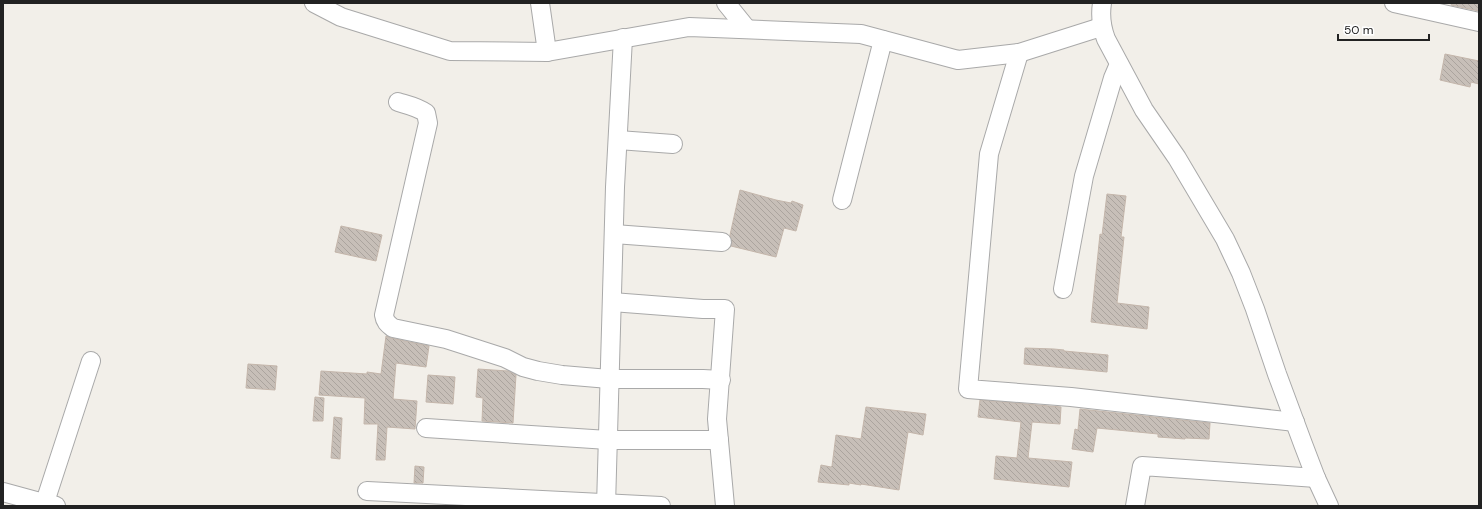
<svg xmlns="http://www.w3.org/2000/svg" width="1482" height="509" viewBox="0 0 1482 509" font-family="'DM Sans',sans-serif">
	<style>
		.building { fill: url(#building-back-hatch); stroke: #c4b6ab }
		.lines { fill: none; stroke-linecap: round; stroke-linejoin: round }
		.minor-casing { stroke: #a9a9a9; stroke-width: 20 }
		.minor { stroke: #fff; stroke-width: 18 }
	</style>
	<defs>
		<pattern id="building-back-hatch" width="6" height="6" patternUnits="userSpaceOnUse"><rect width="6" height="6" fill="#c7bfb8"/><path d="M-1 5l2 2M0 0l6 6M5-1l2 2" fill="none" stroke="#aba49e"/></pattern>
	</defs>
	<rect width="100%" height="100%" fill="#f2efe9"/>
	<g class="building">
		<path d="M 1452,3 L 1479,3 L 1479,11 L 1451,5 Z"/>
		<path d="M 1445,54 L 1479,61 L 1479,84 L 1471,82 L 1470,87 L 1440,80 Z"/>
		<path d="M 740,190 L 776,200 L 791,203 L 792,201 L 803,205 L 796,231 L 784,228 L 776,257 L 731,246 L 732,242 L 730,235 Z"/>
		<path d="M 1107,194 L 1126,196 L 1121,237 L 1124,237 L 1117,303 L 1149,307 L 1147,329 L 1091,322 L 1100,234 L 1102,235 Z"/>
		<path d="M 341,226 L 382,235 L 376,261 L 335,252 Z"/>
		<path d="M 386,336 L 391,338 L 429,346 L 426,367 L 396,363 L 393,399 L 417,401 L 415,429 L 387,427 L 385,460 L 376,460 L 378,424 L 364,424 L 365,398 L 319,395 L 321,371 L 367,374 L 367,372 L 381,374 Z"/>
		<path d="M 1025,348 L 1054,349 L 1064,350 L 1064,351 L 1108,355 L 1107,372 L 1024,364 Z"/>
		<path d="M 248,364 L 277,366 L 275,390 L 246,388 Z"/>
		<path d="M 478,369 L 508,371 L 516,375 L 513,423 L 482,421 L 483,398 L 476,397 Z"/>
		<path d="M 428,375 L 455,377 L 453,404 L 426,402 Z"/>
		<path d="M 315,397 L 324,398 L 323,421 L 313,421 Z"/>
		<path d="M 980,400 L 1061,407 L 1060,424 L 1032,422 L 1028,458 L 1072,462 L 1069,487 L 994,479 L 996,456 L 1017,458 L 1021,422 L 978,417 Z"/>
		<path d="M 866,407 L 926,414 L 923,435 L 908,432 L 899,490 L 861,484 L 861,485 L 849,483 L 849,485 L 818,482 L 821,465 L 831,467 L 832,466 L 836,435 L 861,439 Z"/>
		<path d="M 1080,409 L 1210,423 L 1209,439 L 1185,438 L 1185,439 L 1172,438 L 1158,437 L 1158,434 L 1097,428 L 1093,452 L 1072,449 L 1075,429 L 1078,430 Z"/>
		<path d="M 334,417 L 342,418 L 340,459 L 331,458 Z"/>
		<path d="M 415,466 L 424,467 L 423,483 L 414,483 Z"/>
	</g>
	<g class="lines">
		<g class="minor-casing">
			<g id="minor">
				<path d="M 314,3 L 341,17 L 450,51 L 547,52 L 689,27 L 861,34 L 958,60 L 1019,53 L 1101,27"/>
				<path d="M 540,3 L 547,52"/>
				<path d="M 726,3 L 747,29"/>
				<path d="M 1102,3 C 1100,16 1101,26 1106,39 L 1144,110 L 1177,158 L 1225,239 L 1241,273 L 1255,309 L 1277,374 L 1303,444 L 1316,478 L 1329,506"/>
				<path d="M 1394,3 L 1479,22"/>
				<path d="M 1019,53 L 989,154 L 968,389 L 1071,397 L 1295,422"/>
				<path d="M 398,102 C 408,105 418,107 426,113 L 428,123 L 384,315 C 385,322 388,324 393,328 L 446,339 L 505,358 L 523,367 L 538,371 L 562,375 L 609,379 L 703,379 L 721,380"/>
				<path d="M 618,140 L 673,144"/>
				<path d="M 842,200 L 883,40"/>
				<path d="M 614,234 L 722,242"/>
				<path d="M 1063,289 L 1084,176 L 1113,78 L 1119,64"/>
				<path d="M 612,302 L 703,309 L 725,309 L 717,419 L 725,506"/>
				<path d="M 426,428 L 608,440 L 719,440"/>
				<path d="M 367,491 L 661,506"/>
				<path d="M 3,492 L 36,501 L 45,502 L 56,506"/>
				<path d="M 45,502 L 91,361"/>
				<path d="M 606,506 L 615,187 L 623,38"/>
				<path d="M 1135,506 L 1142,466 L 1316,478"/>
			</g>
		</g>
		<use href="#minor" class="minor"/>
	</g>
	<rect width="1482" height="509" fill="none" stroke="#222222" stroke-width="8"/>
	<path d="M1338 34v6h91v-6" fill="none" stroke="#222222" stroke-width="2"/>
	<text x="1344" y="34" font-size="12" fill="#222222" stroke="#ffffff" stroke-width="3" paint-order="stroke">50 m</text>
</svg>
